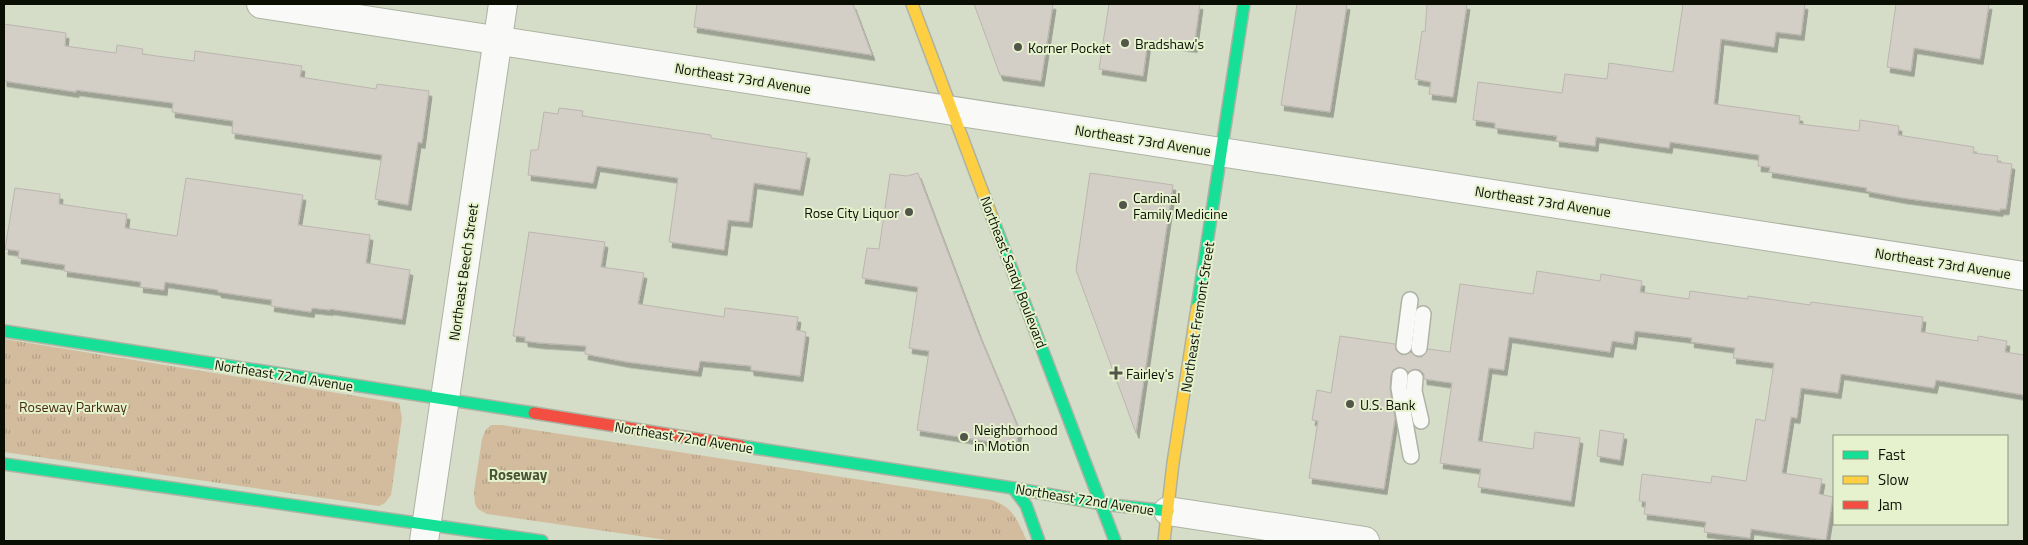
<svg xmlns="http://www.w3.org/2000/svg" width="2028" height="545" viewBox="0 0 2028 545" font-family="'Titillium Web',sans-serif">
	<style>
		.park { fill: url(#park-tufts) }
		.building { fill: #d3cec6; stroke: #bbb6af; filter: url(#shadow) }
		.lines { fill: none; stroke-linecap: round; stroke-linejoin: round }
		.lane-casing { stroke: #adb3a3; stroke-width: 18 }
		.street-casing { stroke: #adb3a3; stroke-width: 30 }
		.fast-casing { stroke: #adb3a3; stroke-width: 14 }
		.slow-casing { stroke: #adb3a3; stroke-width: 14 }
		.jam-casing { stroke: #adb3a3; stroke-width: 14 }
		.lane { stroke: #f9faf7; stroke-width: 15 }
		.street { stroke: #f9faf7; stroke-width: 28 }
		.fast { stroke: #16e098; stroke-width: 11 }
		.slow { stroke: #ffcf43; stroke-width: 11 }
		.jam { stroke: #f24e42; stroke-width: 11 }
		.poi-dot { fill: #515648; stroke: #e5f2cd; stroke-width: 2 }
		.labels { text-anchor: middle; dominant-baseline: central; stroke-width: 4; stroke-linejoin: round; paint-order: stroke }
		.poi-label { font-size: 14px; fill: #0a0e03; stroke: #e5f2cd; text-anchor: start }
		.street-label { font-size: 14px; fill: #0a0e03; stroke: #e5f2cd }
		.park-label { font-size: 14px; fill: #482b0f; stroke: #e5f2cd }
		.neighbourhood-label { font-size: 15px; font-weight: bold; fill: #495434; stroke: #e5f2cd }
	</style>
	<defs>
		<pattern id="park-tufts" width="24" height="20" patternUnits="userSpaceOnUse" patternTransform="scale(1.25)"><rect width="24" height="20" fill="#d2bc9d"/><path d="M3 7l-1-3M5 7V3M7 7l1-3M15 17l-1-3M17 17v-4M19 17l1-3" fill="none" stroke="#b3a086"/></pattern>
		<filter id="shadow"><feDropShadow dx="3" dy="5.5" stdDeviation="0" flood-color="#0004"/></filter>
	</defs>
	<rect width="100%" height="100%" fill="#d5dcc8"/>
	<g class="park">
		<path d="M 4,339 L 399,403 L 402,418 L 391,495 L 385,503 L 379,506 L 4,452 Z"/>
		<path d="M 491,425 L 502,425 L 992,500 C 1015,508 1017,521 1027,541 L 674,541 L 487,514 L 478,509 L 475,504 L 474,491 L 482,439 L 485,431 Z"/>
	</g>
	<g class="building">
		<path d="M 697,4 L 853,4 L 872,55 L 694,27 Z"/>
		<path d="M 974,4 L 1053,4 L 1041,81 L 1000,75 Z"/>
		<path d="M 1109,4 L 1200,4 L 1194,47 L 1148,40 L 1143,76 L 1099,69 Z"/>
		<path d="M 1297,4 L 1347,4 L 1330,112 L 1281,105 Z"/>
		<path d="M 1427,4 L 1467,4 L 1453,97 L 1429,94 L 1431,82 L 1415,79 L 1422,31 L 1425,32 Z"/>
		<path d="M 1683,4 L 1805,4 L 1801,35 L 1776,32 L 1774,47 L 1721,39 L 1714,104 L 1800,116 L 1799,124 L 1859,131 L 1860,120 L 1899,126 L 1898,135 L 1974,147 L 1973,153 L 1998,156 L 1997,162 L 2012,164 L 2006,209 L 2000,209 L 2000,211 L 1903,198 L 1866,191 L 1867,188 L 1769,172 L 1770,167 L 1758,166 L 1759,155 L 1670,142 L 1669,148 L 1596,137 L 1595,146 L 1556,141 L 1557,136 L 1495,128 L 1495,123 L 1473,120 L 1478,82 L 1562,93 L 1565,74 L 1607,79 L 1609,63 L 1673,72 Z"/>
		<path d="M 1896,4 L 1989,4 L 1980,59 L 1914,48 L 1911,71 L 1887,67 Z"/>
		<path d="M 4,24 L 66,33 L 65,46 L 116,53 L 117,45 L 143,49 L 142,54 L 194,61 L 195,51 L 302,66 L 300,77 L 376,89 L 377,84 L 429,91 L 422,143 L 418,142 L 408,205 L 375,199 L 382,155 L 232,133 L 233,121 L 172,112 L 173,103 L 76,90 L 76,92 L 4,81 Z"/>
		<path d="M 559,108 L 583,111 L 582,116 L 711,135 L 711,138 L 807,153 L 800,190 L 754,183 L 749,222 L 728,220 L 724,250 L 669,242 L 678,178 L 597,166 L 593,183 L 528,175 L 531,150 L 538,150 L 544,112 L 558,114 Z"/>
		<path d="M 918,173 L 978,332 L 1019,430 L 1016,446 L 917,430 L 929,351 L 909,348 L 918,287 L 862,278 L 867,248 L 879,249 L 890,174 L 907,176 Z"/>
		<path d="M 1090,173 L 1173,185 L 1136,433 L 1076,270 Z"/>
		<path d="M 186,178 L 303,195 L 298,225 L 370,235 L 366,263 L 410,270 L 402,319 L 330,309 L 330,310 L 312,308 L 311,312 L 271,306 L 272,300 L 218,292 L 218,290 L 165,282 L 164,290 L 140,287 L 141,282 L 64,271 L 65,265 L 18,258 L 19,251 L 5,249 L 15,188 L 60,194 L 59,204 L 127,214 L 125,228 L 177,236 Z"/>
		<path d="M 529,232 L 605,242 L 601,267 L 644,273 L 638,304 L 724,317 L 725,308 L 798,317 L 796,330 L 806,332 L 800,376 L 751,370 L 751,366 L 700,361 L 698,371 L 627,362 L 585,354 L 586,346 L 540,343 L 525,341 L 525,337 L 513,336 Z"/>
		<path d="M 1537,271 L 1600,281 L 1601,274 L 1642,281 L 1640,292 L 1689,299 L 1690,291 L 1748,299 L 1748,296 L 1810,305 L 1811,302 L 1923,317 L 1921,332 L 1978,341 L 1978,336 L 2007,341 L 2005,352 L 2024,355 L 2024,395 L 1936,380 L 1934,388 L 1841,374 L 1838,393 L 1801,388 L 1797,418 L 1791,417 L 1782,473 L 1822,479 L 1819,494 L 1833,497 L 1826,540 L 1751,529 L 1750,538 L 1704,532 L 1706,522 L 1644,514 L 1646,502 L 1639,501 L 1642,474 L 1711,483 L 1712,476 L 1746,481 L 1756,419 L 1765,421 L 1774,363 L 1733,358 L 1735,348 L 1691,342 L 1692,338 L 1635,331 L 1633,344 L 1612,341 L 1610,352 L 1509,337 L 1504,370 L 1489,368 L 1478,441 L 1533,449 L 1535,432 L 1580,438 L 1571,501 L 1478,487 L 1481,469 L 1440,463 L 1452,383 L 1424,379 L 1424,374 L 1420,370 L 1415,369 L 1408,372 L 1400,367 L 1393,370 L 1391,375 L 1390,389 L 1395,418 L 1384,489 L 1309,478 L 1318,421 L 1312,420 L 1317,390 L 1331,393 L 1340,336 L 1395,344 L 1396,350 L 1402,355 L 1411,352 L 1417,357 L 1422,357 L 1428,349 L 1450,352 L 1460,284 L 1533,294 Z"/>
		<path d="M 1600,430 L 1624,434 L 1620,460 L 1597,456 Z"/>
	</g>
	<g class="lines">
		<g class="lane-casing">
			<g id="lane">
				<path d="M 1404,346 L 1410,300"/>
				<path d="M 1419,348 L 1423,314"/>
				<path d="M 1400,376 L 1399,388 L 1411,456"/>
				<path d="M 1415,378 L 1414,391 L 1421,421"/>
			</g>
		</g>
		<g class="street-casing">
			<g id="street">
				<path d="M 261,4 L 2024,276"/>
				<path d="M 1168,511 L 1365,541"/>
				<path d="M 424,541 L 503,4"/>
			</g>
		</g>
		<g class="fast-casing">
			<g id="fast">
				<path d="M 992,217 L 1115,541"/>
				<path d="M 1197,308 L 1244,4"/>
				<path d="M 4,331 L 534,413"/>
				<path d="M 741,446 L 1013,488 L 1102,504 L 1168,511"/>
				<path d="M 4,464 L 542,541"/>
				<path d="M 1013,488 L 1026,505 L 1039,541"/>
			</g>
		</g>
		<g class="slow-casing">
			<g id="slow">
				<path d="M 912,4 L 992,217"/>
				<path d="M 1164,541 L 1173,463 L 1197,308"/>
			</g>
		</g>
		<g class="jam-casing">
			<path id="jam" d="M 534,413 L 741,446"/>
		</g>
		<use href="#lane" class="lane"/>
		<use href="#street" class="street"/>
		<use href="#fast" class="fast"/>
		<use href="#slow" class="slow"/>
		<use href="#jam" class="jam"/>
	</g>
	<g class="poi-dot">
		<circle cx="1125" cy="43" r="5"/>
		<circle cx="1018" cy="47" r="5"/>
		<circle cx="1123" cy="205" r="5"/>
		<circle cx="909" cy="212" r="5"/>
		<path d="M1113.5 365.5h5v5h5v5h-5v5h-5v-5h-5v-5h5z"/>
		<circle cx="1350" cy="404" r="5"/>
		<circle cx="964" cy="437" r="5"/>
	</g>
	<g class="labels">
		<g class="poi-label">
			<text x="1135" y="43">Bradshaw's</text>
			<text x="1028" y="47">Korner Pocket</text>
			<text x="1133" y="197">Cardinal<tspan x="1133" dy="16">Family Medicine</tspan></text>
			<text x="899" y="212" text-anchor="end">Rose City Liquor</text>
			<text x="1126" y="373">Fairley's</text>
			<text x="1360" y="404">U.S. Bank</text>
			<text x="974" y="429">Neighborhood<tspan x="974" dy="16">in Motion</tspan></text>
		</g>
		<g class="street-label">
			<text transform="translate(743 78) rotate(9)">Northeast 73rd Avenue</text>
			<text transform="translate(1143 140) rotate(9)">Northeast 73rd Avenue</text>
			<text transform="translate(1543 201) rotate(9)">Northeast 73rd Avenue</text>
			<text transform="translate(1943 263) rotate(9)">Northeast 73rd Avenue</text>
			<text transform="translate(463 272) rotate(-82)">Northeast Beech Street</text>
			<text transform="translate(1014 272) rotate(69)">Northeast Sandy Boulevard</text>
			<text transform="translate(1197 317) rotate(-81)">Northeast Fremont Street</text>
			<text transform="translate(284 375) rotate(9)">Northeast 72nd Avenue</text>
			<text transform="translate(684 437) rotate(9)">Northeast 72nd Avenue</text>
			<text transform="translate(1085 499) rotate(9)">Northeast 72nd Avenue</text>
		</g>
		<g class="park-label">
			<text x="73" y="406">Roseway Parkway</text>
		</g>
		<g class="neighbourhood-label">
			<text x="518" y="474">Roseway</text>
		</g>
	</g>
	<rect width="2028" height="545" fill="none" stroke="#0a0e03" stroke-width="10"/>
	<rect x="1833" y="435" width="175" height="90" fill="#e5f2cd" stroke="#8d977c"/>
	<rect x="1843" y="451" width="25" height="8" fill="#16e098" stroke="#8d977c"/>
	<text x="1878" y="460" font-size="15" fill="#0a0e03">Fast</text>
	<rect x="1843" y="476" width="25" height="8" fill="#ffcf43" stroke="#8d977c"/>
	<text x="1878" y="485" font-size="15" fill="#0a0e03">Slow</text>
	<rect x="1843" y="501" width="25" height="8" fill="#f24e42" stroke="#8d977c"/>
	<text x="1878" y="510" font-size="15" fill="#0a0e03">Jam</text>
</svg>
